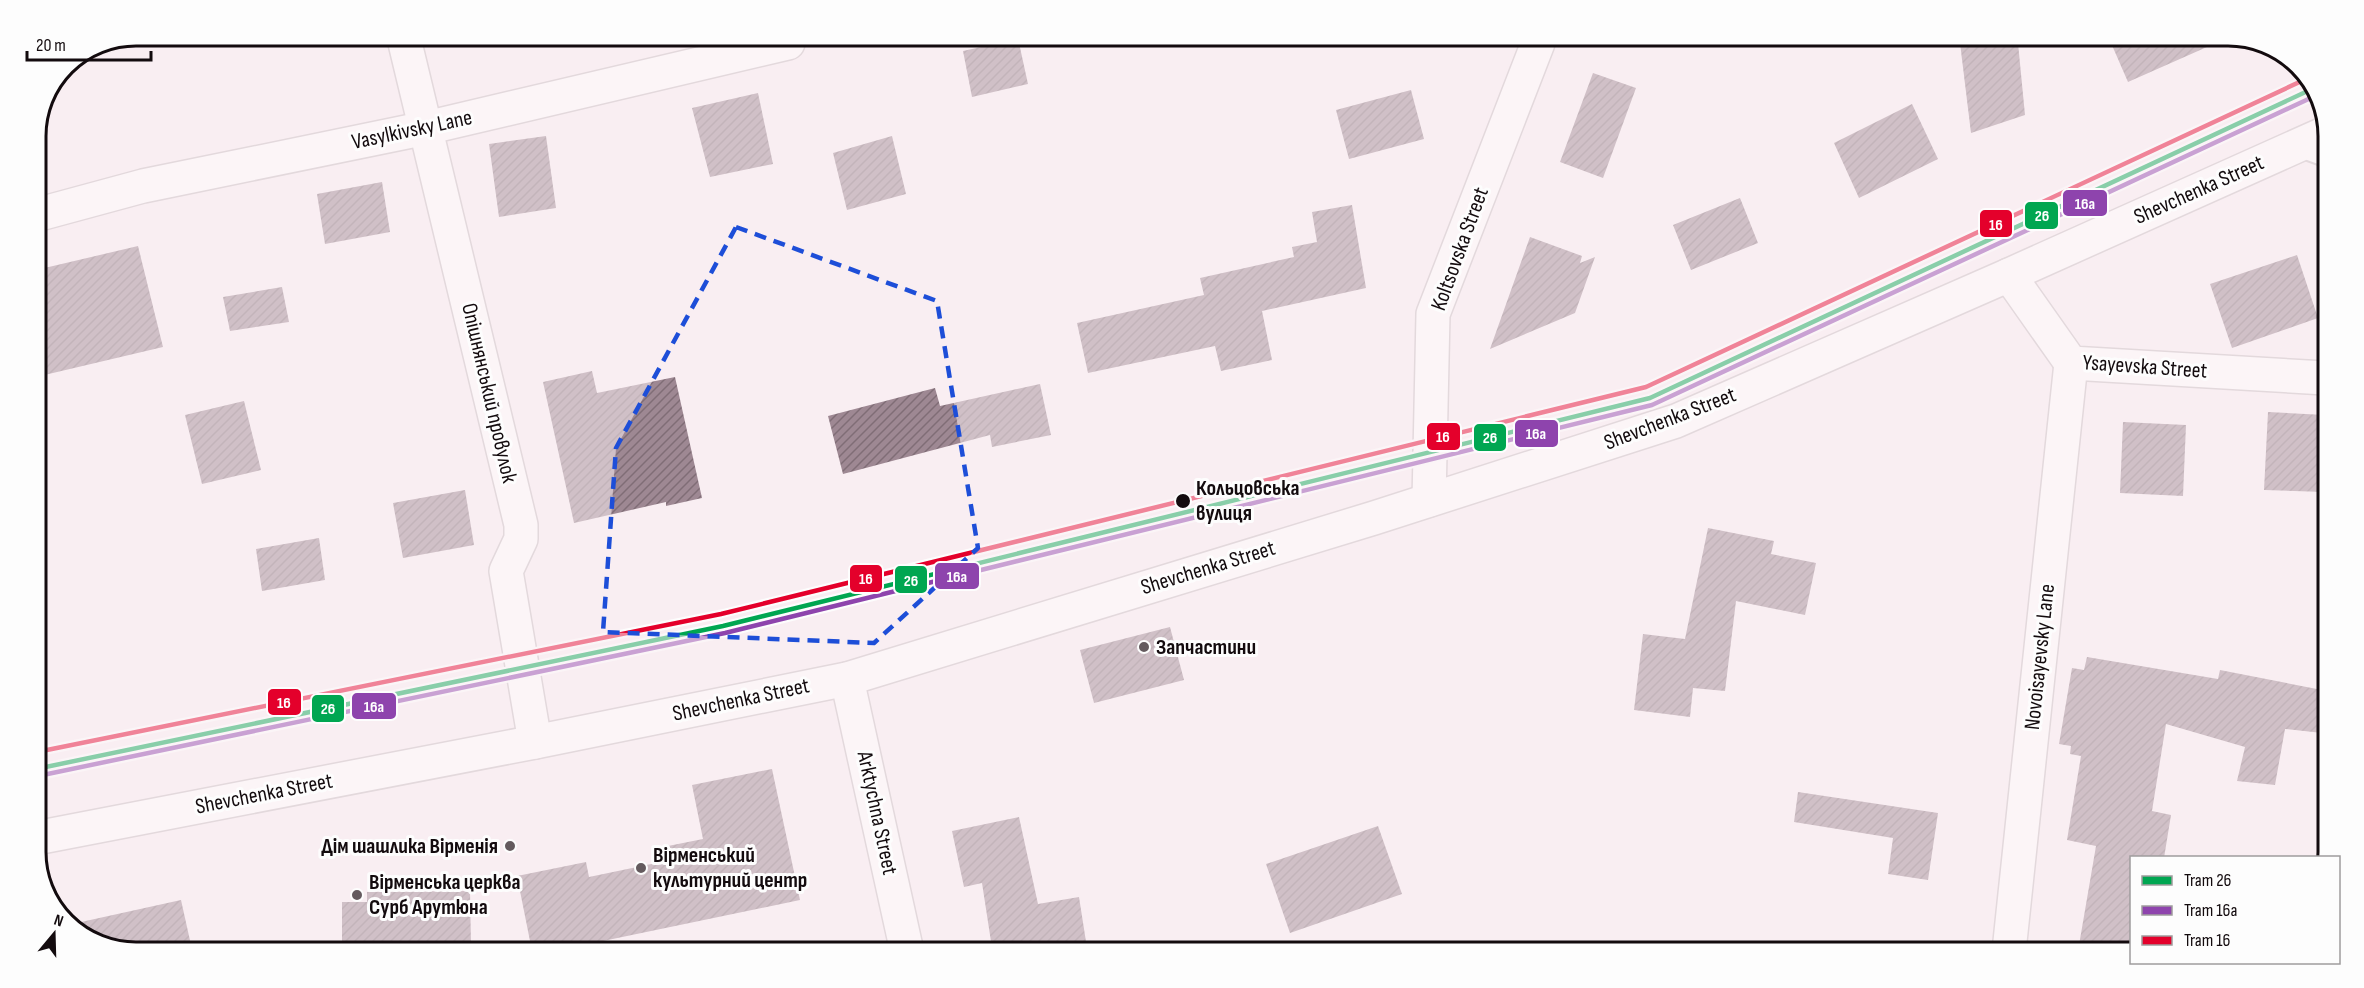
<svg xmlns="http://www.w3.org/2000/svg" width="2364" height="988" viewBox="0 0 2364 988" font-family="'Sofia Sans Condensed',sans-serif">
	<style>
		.building { fill: url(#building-hatch) }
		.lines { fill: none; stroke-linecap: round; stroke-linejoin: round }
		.service-casing { stroke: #c8bec2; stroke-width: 26 }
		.minor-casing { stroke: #c8bec2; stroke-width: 36 }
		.tertiary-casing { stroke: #c8bec2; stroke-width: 36 }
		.primary-casing { stroke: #c8bec2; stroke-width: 36 }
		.service { stroke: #fefcfd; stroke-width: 22 }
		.minor { stroke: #fefcfd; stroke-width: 33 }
		.tertiary { stroke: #fefcfd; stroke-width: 33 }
		.primary { stroke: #fefcfd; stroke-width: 33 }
		.tram-1-casing { stroke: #fdfdfd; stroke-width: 9 }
		.tram-2-casing { stroke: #fdfdfd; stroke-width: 9 }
		.tram-3-casing { stroke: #fdfdfd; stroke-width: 9 }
		.tram-1 { stroke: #00a651; stroke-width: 4.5 }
		.tram-2 { stroke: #8e44ad; stroke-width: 4.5 }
		.tram-3 { stroke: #e4002b; stroke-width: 4.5 }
		.marked { fill: none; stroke: #1d4ed8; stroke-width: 4.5; stroke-dasharray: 12 8; stroke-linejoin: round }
		.stop-dot { fill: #130b0e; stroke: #fdfdfd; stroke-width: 2 }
		.poi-dot { fill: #645a5e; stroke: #fdfdfd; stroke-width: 2 }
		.labels { text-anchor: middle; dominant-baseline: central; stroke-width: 6; stroke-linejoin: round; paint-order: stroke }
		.street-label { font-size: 22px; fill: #130b0e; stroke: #fdfdfd }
		.stop-label { font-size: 22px; font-weight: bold; fill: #130b0e; stroke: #fdfdfd; text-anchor: start }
		.poi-label { font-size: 22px; font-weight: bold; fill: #130b0e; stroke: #fdfdfd; text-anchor: start }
		.rim { fill: none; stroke: #130b0e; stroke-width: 3 }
		.line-badge { stroke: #fdfdfd; stroke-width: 2 }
		.badge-label { font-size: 16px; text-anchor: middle; font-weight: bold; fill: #fff }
	</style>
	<defs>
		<pattern id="building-hatch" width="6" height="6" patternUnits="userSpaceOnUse" patternTransform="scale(1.5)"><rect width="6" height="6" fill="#9e8893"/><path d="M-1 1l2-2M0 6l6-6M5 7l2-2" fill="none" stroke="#806d76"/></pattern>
	</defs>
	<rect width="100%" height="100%" fill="#f9eef2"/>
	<g class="building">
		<path d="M 999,43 L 1019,43 L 1028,84 L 972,97 L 963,51 Z"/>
		<path d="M 1960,43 L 2018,43 L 2025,115 L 1971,133 Z"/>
		<path d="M 2111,43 L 2216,43 L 2128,82 Z"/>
		<path d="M 1593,73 L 1636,88 L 1603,178 L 1560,162 Z"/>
		<path d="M 1411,90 L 1424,139 L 1349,159 L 1336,110 Z"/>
		<path d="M 758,93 L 773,164 L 710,177 L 692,108 Z"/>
		<path d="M 1912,104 L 1938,159 L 1859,198 L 1834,143 Z"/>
		<path d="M 546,136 L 556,208 L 499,217 L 489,144 Z"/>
		<path d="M 892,136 L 906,194 L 847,210 L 833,153 Z"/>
		<path d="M 382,182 L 390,232 L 325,244 L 317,194 Z"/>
		<path d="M 1740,198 L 1758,243 L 1691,270 L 1673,225 Z"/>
		<path d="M 1352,205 L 1366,288 L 1262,311 L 1272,360 L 1221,371 L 1215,346 L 1088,373 L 1077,323 L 1204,295 L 1200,278 L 1294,257 L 1292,247 L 1317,242 L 1312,212 Z"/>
		<path d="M 1530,237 L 1582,256 L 1580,263 L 1595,257 L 1575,313 L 1490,349 Z"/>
		<path d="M 138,246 L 163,347 L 36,377 L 36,270 Z"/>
		<path d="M 2297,255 L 2318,318 L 2232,348 L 2210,284 Z"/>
		<path d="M 282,287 L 289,322 L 230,331 L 223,297 Z"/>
		<path d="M 592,371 L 597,393 L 675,377 L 702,498 L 666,506 L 666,502 L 574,523 L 543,382 Z"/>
		<path d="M 1040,384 L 1051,435 L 992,447 L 990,435 L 843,474 L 828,416 L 935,388 L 940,406 Z"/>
		<path d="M 244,401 L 261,470 L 202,484 L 185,415 Z"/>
		<path d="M 2268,412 L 2325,415 L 2324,492 L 2264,490 Z"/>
		<path d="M 2123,422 L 2186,425 L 2183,496 L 2120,493 Z"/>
		<path d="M 465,490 L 474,545 L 403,558 L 393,503 Z"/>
		<path d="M 1708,528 L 1774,541 L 1771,554 L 1816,563 L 1805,615 L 1736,601 L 1725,691 L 1693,688 L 1690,717 L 1634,710 L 1643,634 L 1685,639 Z"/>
		<path d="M 319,538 L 325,580 L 262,591 L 256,549 Z"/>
		<path d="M 1170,627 L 1184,680 L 1094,703 L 1080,650 Z"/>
		<path d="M 2087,657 L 2218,679 L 2220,670 L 2322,690 L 2322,733 L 2285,729 L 2275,785 L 2237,781 L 2245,747 L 2166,724 L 2152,811 L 2171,815 L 2164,858 L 2132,858 L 2132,952 L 2078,951 L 2096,846 L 2067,840 L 2081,756 L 2070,754 L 2071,746 L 2059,744 L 2072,668 L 2084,670 Z"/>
		<path d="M 772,769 L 800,900 L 579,946 L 531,946 L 517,876 L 586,862 L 589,877 L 661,862 L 658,848 L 703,839 L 692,785 Z"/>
		<path d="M 1798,792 L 1938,813 L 1928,880 L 1888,874 L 1893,838 L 1794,822 Z"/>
		<path d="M 1019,817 L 1038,904 L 1079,897 L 1087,948 L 992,948 L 982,883 L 964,887 L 952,831 Z"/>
		<path d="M 1378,826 L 1402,894 L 1290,933 L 1266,864 Z"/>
		<path d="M 470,891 L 471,946 L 342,945 L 342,902 L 367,902 L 367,892 Z"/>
		<path d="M 181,900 L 191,945 L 98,945 L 72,924 Z"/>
	</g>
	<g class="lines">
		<g class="service-casing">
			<path id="service" d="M 2298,145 L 2328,156"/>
		</g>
		<g class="minor-casing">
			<g id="minor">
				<path d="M 405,43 L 521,525 L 521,539 L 506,571 L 535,742"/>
				<path d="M 36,215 L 143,186 L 426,128 L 788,43"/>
				<path d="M 2009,275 L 2071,363 L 2325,378"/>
				<path d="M 847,679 L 906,947"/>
				<path d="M 2009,951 L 2071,363"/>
			</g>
		</g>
		<g class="tertiary-casing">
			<path id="tertiary" d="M 1429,500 L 1433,314 L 1538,43"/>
		</g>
		<g class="primary-casing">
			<path id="primary" d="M 36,838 L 535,742 L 847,679 L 1374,518 L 1676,421 L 2009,275 L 2328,132"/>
		</g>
		<use href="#service" class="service"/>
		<use href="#minor" class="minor"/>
		<use href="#tertiary" class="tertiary"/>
		<use href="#primary" class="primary"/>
		<g class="tram-1-casing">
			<path id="tram-1" d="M 36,769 L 723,626 L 1650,398 L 2312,89"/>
		</g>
		<g class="tram-2-casing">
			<path id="tram-2" d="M 38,776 L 725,633 L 1652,405 L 2315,96"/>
		</g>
		<g class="tram-3-casing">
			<path id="tram-3" d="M 37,752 L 721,614 L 1646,387 L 2306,79"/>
		</g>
		<use href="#tram-1" class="tram-1"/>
		<use href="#tram-2" class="tram-2"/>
		<use href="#tram-3" class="tram-3"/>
	</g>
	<path d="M0 0H2364V988H0ZM 736,227 L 937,301 L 978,548 L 874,643 L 603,632 L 616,448 Z" fill="#f9eef2" fill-opacity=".55" fill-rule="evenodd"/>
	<path class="marked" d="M 736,227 L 937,301 L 978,548 L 874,643 L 603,632 L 616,448 Z"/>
	<circle class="stop-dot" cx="1183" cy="501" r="8"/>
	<g class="poi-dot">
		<circle cx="1144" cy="647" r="6"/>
		<circle cx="510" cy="846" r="6"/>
		<circle cx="641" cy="868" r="6"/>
		<circle cx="357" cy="895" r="6"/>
	</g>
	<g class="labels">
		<g class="street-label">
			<text transform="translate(412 130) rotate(-12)">Vasylkivsky Lane</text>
			<text transform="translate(2199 190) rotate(-24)">Shevchenka Street</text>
			<text transform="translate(1460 249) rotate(-70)">Koltsovska Street</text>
			<text transform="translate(2145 367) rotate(4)">Ysayevska Street</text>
			<text transform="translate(489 393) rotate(77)">Опішнянський провулок</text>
			<text transform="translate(1670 419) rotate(-21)">Shevchenka Street</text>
			<text transform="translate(1208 568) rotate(-17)">Shevchenka Street</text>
			<text transform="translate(2040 657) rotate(-84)">Novoisayevsky Lane</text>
			<text transform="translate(741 700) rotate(-12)">Shevchenka Street</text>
			<text transform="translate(264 794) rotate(-11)">Shevchenka Street</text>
			<text transform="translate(877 813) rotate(78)">Arktychna Street</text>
		</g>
		<g class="stop-label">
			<text x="1196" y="488">Кольцовська<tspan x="1196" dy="25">вулиця</tspan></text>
		</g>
		<g class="poi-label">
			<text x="1156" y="647">Запчастини</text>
			<text x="498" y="846" text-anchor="end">Дім шашлика Вірменія</text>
			<text x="653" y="855">Вірменський<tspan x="653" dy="25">культурний центр</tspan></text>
			<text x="369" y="882">Вірменська церква<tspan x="369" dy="25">Сурб Арутюна</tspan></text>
		</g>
	</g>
	<path d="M0 0H2364V988H0ZM136 46H2228A90 90 0 0 1 2318 136V852A90 90 0 0 1 2228 942H136A90 90 0 0 1 46 852V136A90 90 0 0 1 136 46Z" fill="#fdfdfd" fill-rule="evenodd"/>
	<path class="rim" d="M136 46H2228A90 90 0 0 1 2318 136V852A90 90 0 0 1 2228 942H136A90 90 0 0 1 46 852V136A90 90 0 0 1 136 46Z"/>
	<g class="line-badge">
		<rect x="2062" y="189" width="46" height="28" rx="6" fill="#8e44ad"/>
		<rect x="2024" y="201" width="35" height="29" rx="6" fill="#00a651"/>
		<rect x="1979" y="209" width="34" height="29" rx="6" fill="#e4002b"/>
		<rect x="1514" y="419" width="45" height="29" rx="6" fill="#8e44ad"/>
		<rect x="1426" y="422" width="35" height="29" rx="6" fill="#e4002b"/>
		<rect x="1473" y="423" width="34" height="29" rx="6" fill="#00a651"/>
		<rect x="934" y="562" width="46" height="28" rx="6" fill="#8e44ad"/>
		<rect x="849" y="564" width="34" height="29" rx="6" fill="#e4002b"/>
		<rect x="894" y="565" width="34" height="29" rx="6" fill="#00a651"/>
		<rect x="267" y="688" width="35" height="28" rx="6" fill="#e4002b"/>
		<rect x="351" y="692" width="46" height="28" rx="6" fill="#8e44ad"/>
		<rect x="311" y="694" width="34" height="29" rx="6" fill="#00a651"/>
	</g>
	<g class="badge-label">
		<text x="2085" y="209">16a</text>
		<text x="2042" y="221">26</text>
		<text x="1996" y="230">16</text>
		<text x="1536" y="439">16a</text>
		<text x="1443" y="442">16</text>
		<text x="1490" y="443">26</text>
		<text x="957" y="582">16a</text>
		<text x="866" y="584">16</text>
		<text x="911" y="586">26</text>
		<text x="284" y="708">16</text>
		<text x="374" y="712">16a</text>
		<text x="328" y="714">26</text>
	</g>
	<rect x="2130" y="856" width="210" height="108" fill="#fdfdfd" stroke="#9f9c9d" stroke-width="1.5"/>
	<rect x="2142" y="876" width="30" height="9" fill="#00a651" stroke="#9f9c9d" stroke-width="1.5"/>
	<text x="2184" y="886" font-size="18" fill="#130b0e">Tram 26</text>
	<rect x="2142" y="906" width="30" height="9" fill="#8e44ad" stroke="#9f9c9d" stroke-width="1.5"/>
	<text x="2184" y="916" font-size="18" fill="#130b0e">Tram 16a</text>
	<rect x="2142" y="936" width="30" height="9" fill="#e4002b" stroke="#9f9c9d" stroke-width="1.5"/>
	<text x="2184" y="946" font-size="18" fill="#130b0e">Tram 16</text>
	<g transform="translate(54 934) rotate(19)" stroke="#fdfdfd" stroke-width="4.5" paint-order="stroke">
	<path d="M0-4.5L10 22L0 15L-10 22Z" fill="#130b0e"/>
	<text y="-9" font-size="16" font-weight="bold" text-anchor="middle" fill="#130b0e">N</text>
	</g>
	<path d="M27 51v9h124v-9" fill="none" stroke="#130b0e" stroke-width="3"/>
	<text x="36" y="51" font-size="18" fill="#130b0e" stroke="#fdfdfd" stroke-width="4.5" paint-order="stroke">20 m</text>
</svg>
